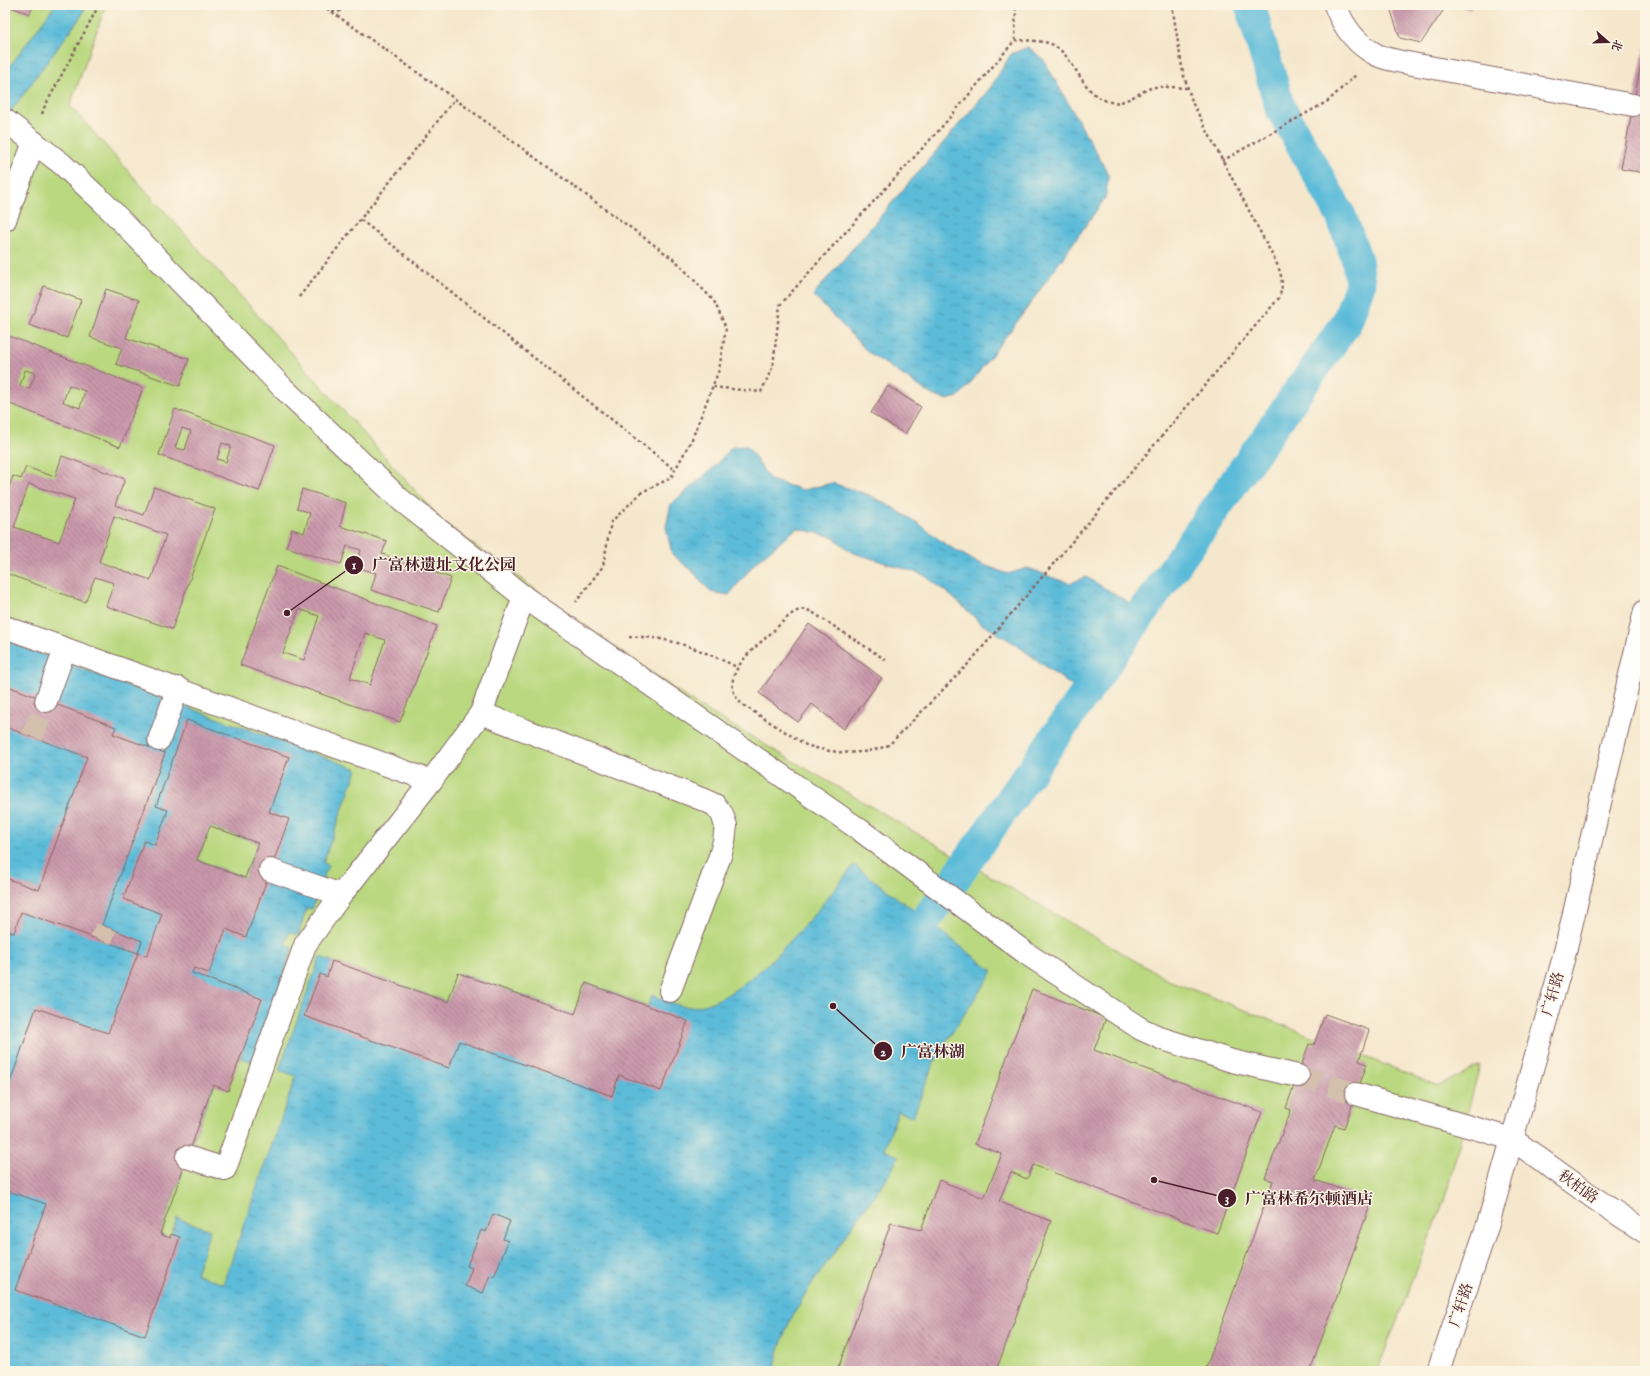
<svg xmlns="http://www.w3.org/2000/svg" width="1650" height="1376" viewBox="0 0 1650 1376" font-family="'IM FELL English','Noto Serif SC',serif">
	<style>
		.green { fill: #b9d87f; stroke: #827c55 }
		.water { fill: url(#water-ripples); stroke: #526d82; fill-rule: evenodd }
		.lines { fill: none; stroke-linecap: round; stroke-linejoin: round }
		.canal { stroke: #5bbbd9; stroke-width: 31 }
		.building { fill: url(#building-back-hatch); fill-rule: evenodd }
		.street-tunnel { stroke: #d3bfac; stroke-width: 22; stroke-dasharray: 22 11; stroke-linecap: butt }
		.street-casing { stroke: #866563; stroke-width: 24 }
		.secondary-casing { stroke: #866563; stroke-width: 24 }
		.path { stroke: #866563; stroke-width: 2.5; stroke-dasharray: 3 3; stroke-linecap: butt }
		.street { stroke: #fff; stroke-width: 22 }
		.secondary { stroke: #fff; stroke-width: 22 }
		.labels { text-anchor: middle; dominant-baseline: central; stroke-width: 3; stroke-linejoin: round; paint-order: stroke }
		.street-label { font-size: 15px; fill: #4a1f2b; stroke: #fcf5e5 }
		.leader { fill: none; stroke: #4a1f2b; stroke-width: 1.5 }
		.callout-dot { fill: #4a1f2b; stroke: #fcf5e5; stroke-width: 1.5 }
		.mark-label { font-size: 12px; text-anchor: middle; font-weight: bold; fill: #fff }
		.callout-label { font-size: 16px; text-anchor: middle; font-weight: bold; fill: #4a1f2b; stroke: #fcf5e5; stroke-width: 3; stroke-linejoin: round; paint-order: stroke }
	</style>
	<defs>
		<pattern id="water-ripples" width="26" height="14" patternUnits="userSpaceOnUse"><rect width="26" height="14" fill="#5bbbd9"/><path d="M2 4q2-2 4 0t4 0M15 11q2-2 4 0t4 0" fill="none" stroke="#4d97b0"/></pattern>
		<pattern id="building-back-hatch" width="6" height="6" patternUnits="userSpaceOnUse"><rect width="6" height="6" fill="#c998ab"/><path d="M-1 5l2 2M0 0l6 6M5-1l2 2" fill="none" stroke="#a57b8b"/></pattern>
	</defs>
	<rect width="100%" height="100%" fill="#fcf5e5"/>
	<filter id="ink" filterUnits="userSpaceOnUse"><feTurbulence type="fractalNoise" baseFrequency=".025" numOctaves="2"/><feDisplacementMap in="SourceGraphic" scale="8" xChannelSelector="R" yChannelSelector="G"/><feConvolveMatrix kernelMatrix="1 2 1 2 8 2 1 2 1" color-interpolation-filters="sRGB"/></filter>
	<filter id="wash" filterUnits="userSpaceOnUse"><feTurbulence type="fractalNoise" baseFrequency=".012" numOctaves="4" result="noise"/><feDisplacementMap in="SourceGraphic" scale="16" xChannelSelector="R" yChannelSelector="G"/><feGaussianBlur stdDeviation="0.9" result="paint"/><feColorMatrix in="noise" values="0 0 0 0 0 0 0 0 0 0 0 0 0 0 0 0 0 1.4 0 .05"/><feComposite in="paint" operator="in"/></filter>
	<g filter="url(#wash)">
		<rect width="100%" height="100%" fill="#f5e7cc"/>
		<path class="green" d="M 5,5 L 106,5 L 70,106 L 445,524 L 692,702 L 1168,980 L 1439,1086 L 1480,1065 L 1445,1198 L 1377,1371 L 5,1371 Z"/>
		<g class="water">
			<path d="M 55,5 L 86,5 L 82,15 L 5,119 L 5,73 Z"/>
			<path d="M 1028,47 L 1043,59 L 1109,175 L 1105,198 L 1025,311 L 969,385 L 958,397 L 946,400 L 932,395 L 868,352 L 813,295 L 991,87 L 1011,54 Z"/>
			<path d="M 747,446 L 770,480 L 803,490 L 832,483 L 869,495 L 892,507 L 919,524 L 945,544 L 976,562 L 1008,574 L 1028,568 L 1056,579 L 1071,583 L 1086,577 L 1143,611 L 1084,695 L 1014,643 L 982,624 L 950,595 L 924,575 L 851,552 L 833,537 L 797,528 L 755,563 L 729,595 L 711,592 L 694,573 L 672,554 L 666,527 L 671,504 L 712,469 L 732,447 Z"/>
			<path d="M 5,641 L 357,769 L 323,863 L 328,865 L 312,909 L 307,908 L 298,935 L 289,932 L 285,944 L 293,947 L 253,1062 L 225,1052 L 160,1234 L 170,1238 L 177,1218 L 210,1230 L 196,1274 L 223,1284 L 296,1076 L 279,1070 L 320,957 L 448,1002 L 459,973 L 575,1014 L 586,983 L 648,1006 L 652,995 C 664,999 678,1007 690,1007 C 747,1005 820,907 854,865 L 993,971 L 944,1045 L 932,1067 L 913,1117 L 898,1111 L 884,1150 L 898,1156 L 892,1170 C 873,1197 854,1223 836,1250 C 810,1287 780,1325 775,1371 L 5,1371 ZM 210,826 L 258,843 L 245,878 L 197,860 Z"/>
		</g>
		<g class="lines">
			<path class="canal" d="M 902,954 L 1347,322 L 1360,284 L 1357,260 L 1341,216 L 1280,107 L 1250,5"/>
		</g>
		<g id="blocks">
			<g class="building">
				<path d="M 5,5 L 33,5 L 30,14 Z"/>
				<path d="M 1389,5 L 1447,5 L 1421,43 L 1400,38 Z"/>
				<path d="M 1458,5 L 1472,5 L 1470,10 Z"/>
				<path d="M 1644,48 L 1645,48 L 1645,173 L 1621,169 Z"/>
				<path d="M 44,286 L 81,300 L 67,338 L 29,325 Z"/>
				<path d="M 106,289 L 139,300 L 126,338 L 189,359 L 180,386 L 116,364 L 122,348 L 90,337 Z"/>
				<path d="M 9,336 L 143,388 L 120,447 L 5,402 L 5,347 ZM 25,370 L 36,373 L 29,389 L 20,386 ZM 69,385 L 85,391 L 80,408 L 63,402 Z"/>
				<path d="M 888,386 L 921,407 L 905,434 L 871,413 Z"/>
				<path d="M 175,409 L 275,445 L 259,491 L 159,455 ZM 182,428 L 191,431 L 185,450 L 175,448 ZM 222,443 L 231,446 L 226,462 L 217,459 Z"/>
				<path d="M 62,456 L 125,479 L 115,505 L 144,515 L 154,487 L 215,509 L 172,629 L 106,606 L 114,583 L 95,577 L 85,602 L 5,573 L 5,499 L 13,476 L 21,479 L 26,467 L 55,477 ZM 29,484 L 75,499 L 59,542 L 14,527 ZM 114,516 L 166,535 L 151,580 L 99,562 Z"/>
				<path d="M 302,489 L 346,503 L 340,526 L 387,541 L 382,554 L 451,578 L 439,612 L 371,590 L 376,573 L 356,567 L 361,550 L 347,546 L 341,564 L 286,547 L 292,529 L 304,533 L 310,513 L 297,508 Z"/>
				<path d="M 277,566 L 437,626 L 400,722 L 240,665 ZM 299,609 L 319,616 L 304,660 L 283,653 ZM 365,633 L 385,640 L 370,685 L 350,678 Z"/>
				<path d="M 809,624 L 882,678 L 844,729 L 812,704 L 798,722 L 759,693 Z"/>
				<path d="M 5,685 L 116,727 L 113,734 L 165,753 L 102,925 L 142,941 L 138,953 L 21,912 L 14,933 L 5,930 L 5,878 L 39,890 L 87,757 L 5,727 Z"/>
				<path d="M 187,720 L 289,757 L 269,812 L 289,819 L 246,937 L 226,929 L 209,973 L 194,968 L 192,973 L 262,999 L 228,1091 L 213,1085 L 160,1234 L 170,1238 L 171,1234 L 180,1237 L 145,1336 L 15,1290 L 46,1204 L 5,1190 L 5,1097 L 36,1008 L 108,1033 L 138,953 L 147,956 L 162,914 L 123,899 L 144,841 L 155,845 L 168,810 L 156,806 ZM 210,826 L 258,843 L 245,878 L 197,860 Z"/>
				<path d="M 332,961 L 448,1002 L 458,973 L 575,1014 L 586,983 L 688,1021 L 661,1091 L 619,1075 L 612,1096 L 459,1041 L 449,1068 L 304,1016 L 320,974 L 327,977 Z"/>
				<path d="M 1032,989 L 1106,1018 L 1094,1050 L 1262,1112 L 1217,1233 L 1033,1165 L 1027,1179 L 1011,1172 L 999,1202 L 1051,1221 L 996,1371 L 837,1371 L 891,1223 L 921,1230 L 939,1180 L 984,1198 L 1002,1154 L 975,1144 Z"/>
				<path d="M 1325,1014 L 1369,1030 L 1359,1061 L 1367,1064 L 1344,1128 L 1335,1125 L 1315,1180 L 1372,1200 L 1310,1371 L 1205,1371 L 1273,1181 L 1265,1178 L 1291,1110 L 1286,1108 L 1309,1044 L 1314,1045 Z"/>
				<path d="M 493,1214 L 510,1221 L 503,1239 L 508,1241 L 494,1277 L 490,1275 L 483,1293 L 465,1286 L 472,1268 L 467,1266 L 481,1230 L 486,1232 Z"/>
			</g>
		</g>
	</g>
	<g filter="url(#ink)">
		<use href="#blocks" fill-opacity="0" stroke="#866563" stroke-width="1"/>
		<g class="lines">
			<g class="street-tunnel">
				<path d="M 32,737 L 46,701"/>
				<path d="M 101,940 L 106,927"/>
				<path d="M 1298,1076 L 1356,1094"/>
			</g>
			<g class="street-casing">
				<g id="street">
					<path d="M 1335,5 C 1343,26 1357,45 1377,55 C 1385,59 1394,60 1402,62 L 1633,105"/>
					<path d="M 5,120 L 62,164 L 103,202 L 284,389 L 401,500 L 524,597 L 860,830 L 1027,954 L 1141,1029 L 1163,1039 L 1232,1061 L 1298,1076"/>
					<path d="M 5,220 L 34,142"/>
					<path d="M 5,627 L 431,781"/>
					<path d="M 46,701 L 65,649"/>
					<path d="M 481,713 L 704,800 L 715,805 L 722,814 L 726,826 L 724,841 L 720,856 L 670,991"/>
					<path d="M 159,740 L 178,688"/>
					<path d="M 270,870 L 341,895"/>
					<path d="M 1356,1094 L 1512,1139 L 1594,1198 L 1645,1232"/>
					<path d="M 187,1157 L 225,1169 L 305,945 L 341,895 L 431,781 L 481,713 L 524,597"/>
				</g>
			</g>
			<g class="secondary-casing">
				<path id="secondary" d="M 1438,1371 L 1488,1224 L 1563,960 L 1645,611"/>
			</g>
			<g class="path">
				<path d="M 322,5 C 333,14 338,15 349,5"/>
				<path d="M 332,12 L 455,99 L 676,261 L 714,301 L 726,328 L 719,370 L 692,439 L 675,470 L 671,478 L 642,492 L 611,522 L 603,566 L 576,602"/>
				<path d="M 1015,40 C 1029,41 1048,39 1059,49 C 1078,65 1084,97 1111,102 C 1125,105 1139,92 1151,88 C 1159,85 1178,88 1187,88"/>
				<path d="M 42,114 L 44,108 L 99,5"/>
				<path d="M 1222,161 L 1328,101 L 1357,74"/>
				<path d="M 361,220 L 675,470"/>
				<path d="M 299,297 L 455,99"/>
				<path d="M 713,387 L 761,392 L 773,366 L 780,305 L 821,259 L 940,129 L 1015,40 L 1016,5"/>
				<path d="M 629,637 C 668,635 703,651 737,667"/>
				<path d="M 886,660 L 815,614 C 811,611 806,609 800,610 C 789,613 779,626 771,633 C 752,650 714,679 743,705 L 806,745 C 833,754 863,756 889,745 L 970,662 L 1279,298 C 1284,284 1282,275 1276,262 L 1193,104 L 1183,73 L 1172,5"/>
			</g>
			<use href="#street" class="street"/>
			<use href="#secondary" class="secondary"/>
		</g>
	</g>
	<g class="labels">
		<g class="street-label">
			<text transform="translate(1553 994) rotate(-74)">广轩路</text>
			<text transform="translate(1578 1187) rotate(36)">秋柏路</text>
			<text transform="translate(1461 1305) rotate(-71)">广轩路</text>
		</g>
	</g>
	<path class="leader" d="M287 613L354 565M833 1006L883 1051M1154 1180L1227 1198"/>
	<g class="callout-dot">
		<circle cx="287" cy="613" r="4"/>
		<circle cx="833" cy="1006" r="4"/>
		<circle cx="1154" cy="1180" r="4"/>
		<circle cx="354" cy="565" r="10"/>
		<circle cx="883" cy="1051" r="10"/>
		<circle cx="1227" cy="1198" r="10"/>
	</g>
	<g class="mark-label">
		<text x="354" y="569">1</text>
		<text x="883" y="1056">2</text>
		<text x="1227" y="1202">3</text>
	</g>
	<g class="callout-label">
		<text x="444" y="570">广富林遗址文化公园</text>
		<text x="933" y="1057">广富林湖</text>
		<text x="1309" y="1204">广富林希尔顿酒店</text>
	</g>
	<rect width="1650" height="1376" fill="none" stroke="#fcf5e5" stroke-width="20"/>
	<g transform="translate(1608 42) rotate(110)" stroke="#fcf5e5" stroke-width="3" paint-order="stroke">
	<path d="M0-3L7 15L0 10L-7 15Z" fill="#4a1f2b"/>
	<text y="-6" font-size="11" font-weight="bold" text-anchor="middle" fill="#4a1f2b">北</text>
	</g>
</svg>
